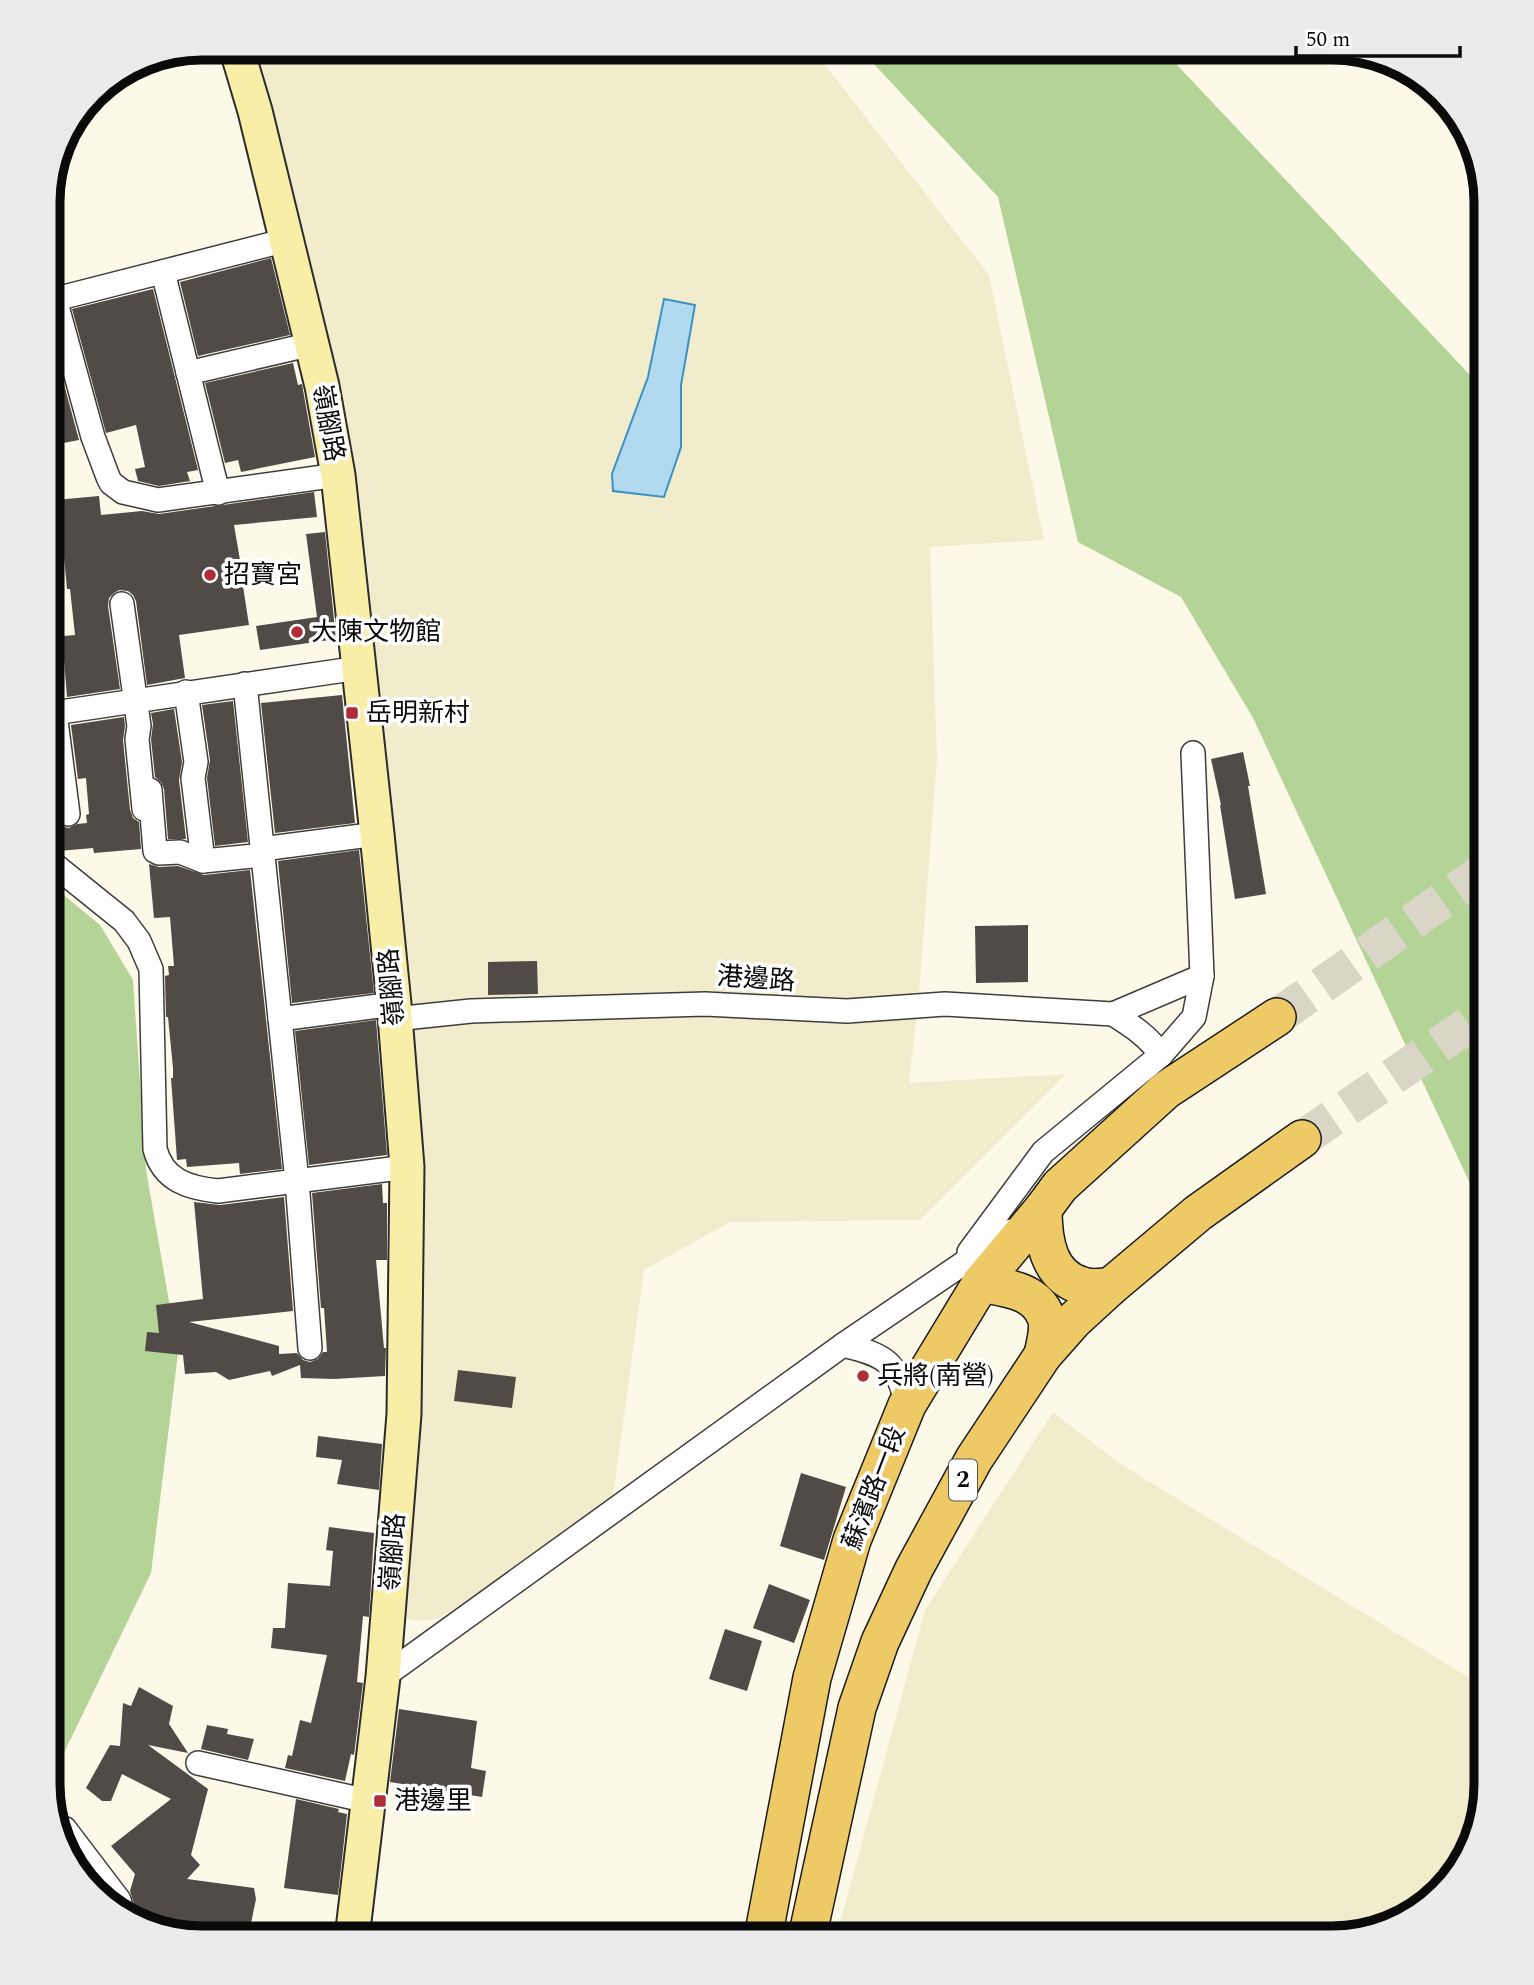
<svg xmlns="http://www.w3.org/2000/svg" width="1534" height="1985" viewBox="0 0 1534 1985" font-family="Spectral,'Noto Sans TC',serif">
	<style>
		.farmland { fill: #f1eccb }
		.forest { fill: #b3d496 }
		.water { fill: #b1daf1; stroke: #3d91c2; stroke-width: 2 }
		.building { fill: #514b47 }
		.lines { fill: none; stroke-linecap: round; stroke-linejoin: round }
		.primary-tunnel { stroke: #d9d5c7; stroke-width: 37; stroke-dasharray: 37 18; stroke-linecap: butt }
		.street-casing { stroke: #3d3d3d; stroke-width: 26 }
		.secondary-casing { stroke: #2c2c2c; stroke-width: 37 }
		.primary-casing { stroke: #1b1b1b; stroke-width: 40 }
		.street { stroke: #fff; stroke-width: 23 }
		.secondary { stroke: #f9eea7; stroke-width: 33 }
		.primary { stroke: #eeca67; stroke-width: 37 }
		.poi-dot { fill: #ae2d37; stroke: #fff; stroke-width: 2.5 }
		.labels { text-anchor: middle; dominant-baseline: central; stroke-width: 7; stroke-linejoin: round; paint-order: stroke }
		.shield { fill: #fff; stroke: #545454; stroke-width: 2 }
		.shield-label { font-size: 24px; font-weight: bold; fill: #0a0a0a }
		.street-label { font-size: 26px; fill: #0a0a0a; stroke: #fff }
		.poi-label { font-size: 26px; fill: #0a0a0a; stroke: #fff; text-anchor: start }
		.rim { fill: none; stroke: #0a0a0a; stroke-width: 9 }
	</style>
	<rect width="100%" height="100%" fill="#fdf9e8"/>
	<g class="farmland">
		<path d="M 286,47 L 811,47 L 989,275 L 1044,540 L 930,547 L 937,759 L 919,994 L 909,1083 L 1066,1074 L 920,1220 L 730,1222 L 644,1270 L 613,1496 L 454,1609 L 438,1619 L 419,1621 L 399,1617 L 415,1428 L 346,442 L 251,59 Z"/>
		<path d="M 1053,1412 L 1119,1463 L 1478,1683 L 1487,1699 L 1487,1784 L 1466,1861 L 1418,1912 L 1333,1938 L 836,1938 L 925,1610 Z"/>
	</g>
	<g class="forest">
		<path d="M 858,47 L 1161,48 L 1487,393 L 1487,1220 L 1253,718 L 1181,597 L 1078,542 L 998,197 Z"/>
		<path d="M 47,881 L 100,925 L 133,980 L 146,1170 L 178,1353 L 151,1573 L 48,1786 Z"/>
	</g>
	<path class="water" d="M 664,299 L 695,305 L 681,385 L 681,447 L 664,497 L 613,491 L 612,474 L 648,377 Z"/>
	<g class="building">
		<path d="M 271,258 L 290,335 L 198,356 L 180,282 Z"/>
		<path d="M 153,289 L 198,470 L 187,472 L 190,481 L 159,486 L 138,481 L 135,469 L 145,467 L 136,425 L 106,433 L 72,309 Z"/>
		<path d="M 48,325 L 79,440 L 48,446 Z"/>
		<path d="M 293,363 L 298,385 L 302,384 L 303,390 L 315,457 L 241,472 L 238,460 L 225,463 L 205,383 Z"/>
		<path d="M 314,492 L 317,517 L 234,525 L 241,566 L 248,565 L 250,585 L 243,586 L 249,625 L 179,635 L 185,678 L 147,685 L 136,601 L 133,595 L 128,591 L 119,590 L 114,593 L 109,598 L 108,606 L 120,689 L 67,697 L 64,660 L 54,661 L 52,637 L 75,635 L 70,589 L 67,589 L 63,546 L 60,547 L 55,500 L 99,496 L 101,515 L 142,511 L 159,514 Z"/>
		<path d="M 325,532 L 336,639 L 260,650 L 256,626 L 317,617 L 306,534 Z"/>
		<path d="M 342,695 L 355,823 L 275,833 L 261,703 Z"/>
		<path d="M 233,701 L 248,842 L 215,846 L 207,778 L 210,760 L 202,705 Z"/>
		<path d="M 174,709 L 182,762 L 179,780 L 186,839 L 168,839 L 164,789 L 161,782 L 155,777 L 151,739 L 153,724 L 151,713 Z"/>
		<path d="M 124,717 L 125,726 L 123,740 L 130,810 L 133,818 L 139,822 L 141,849 L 94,853 L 93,848 L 59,851 L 47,841 L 47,828 L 61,826 L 69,828 L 77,824 L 87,823 L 86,815 L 89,814 L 86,778 L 78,779 L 71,725 Z"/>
		<path d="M 1243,752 L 1250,786 L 1248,786 L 1266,894 L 1235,899 L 1220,805 L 1221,805 L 1211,759 Z"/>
		<path d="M 359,850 L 374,993 L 292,1003 L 278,861 Z"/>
		<path d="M 149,864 L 159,867 L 178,866 L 204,875 L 250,870 L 282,1169 L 240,1174 L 239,1163 L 187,1167 L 186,1159 L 177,1160 L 171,1078 L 173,1078 L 173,1068 L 168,1017 L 166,1017 L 165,976 L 169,975 L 168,966 L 174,966 L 170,917 L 154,918 Z"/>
		<path d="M 1028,925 L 1028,982 L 976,983 L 975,926 Z"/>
		<path d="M 537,961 L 538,994 L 488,995 L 488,962 Z"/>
		<path d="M 376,1020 L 387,1155 L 309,1165 L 295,1031 Z"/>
		<path d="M 382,1184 L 383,1203 L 387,1203 L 387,1260 L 376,1260 L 384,1348 L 386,1348 L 385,1376 L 334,1379 L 301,1378 L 300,1365 L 272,1376 L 270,1371 L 229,1380 L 216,1372 L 185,1374 L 183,1355 L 145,1351 L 147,1332 L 159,1333 L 156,1305 L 203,1299 L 194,1202 L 220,1205 L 284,1197 L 293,1311 L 189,1322 L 279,1346 L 279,1354 L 297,1353 L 303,1360 L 310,1362 L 318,1359 L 323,1352 L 327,1352 L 324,1308 L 321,1308 L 312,1193 Z"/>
		<path d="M 458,1370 L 516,1377 L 512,1408 L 454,1401 Z"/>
		<path d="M 318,1436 L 382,1444 L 379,1490 L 337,1484 L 342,1460 L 316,1457 Z"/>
		<path d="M 801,1473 L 846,1487 L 824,1560 L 780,1546 Z"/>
		<path d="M 329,1527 L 374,1533 L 369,1617 L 363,1616 L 357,1682 L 363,1683 L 354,1755 L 351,1754 L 345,1781 L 285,1768 L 288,1755 L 292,1756 L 300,1720 L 311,1723 L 327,1655 L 271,1648 L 273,1628 L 285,1628 L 288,1583 L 330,1586 L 333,1551 L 326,1550 Z"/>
		<path d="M 769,1584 L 810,1600 L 794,1643 L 753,1628 Z"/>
		<path d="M 725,1629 L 762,1641 L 747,1691 L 709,1679 Z"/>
		<path d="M 139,1687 L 173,1706 L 169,1724 L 188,1753 L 148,1745 L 208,1789 L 191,1855 L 200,1865 L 187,1879 L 254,1888 L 256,1899 L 248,1938 L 201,1938 L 137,1921 L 137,1913 L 130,1891 L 135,1874 L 111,1846 L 171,1799 L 122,1774 L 111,1801 L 102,1801 L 86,1788 L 110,1745 L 120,1746 L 123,1703 L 131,1706 Z"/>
		<path d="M 399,1709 L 477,1721 L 471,1768 L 486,1771 L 482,1797 L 390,1782 Z"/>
		<path d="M 207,1725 L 228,1729 L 227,1734 L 254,1739 L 248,1760 L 201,1749 Z"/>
		<path d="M 296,1799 L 339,1809 L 338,1812 L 347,1814 L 338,1895 L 284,1888 Z"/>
	</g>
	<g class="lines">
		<g class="primary-tunnel">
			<path d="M 1277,1017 L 1487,869"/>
			<path d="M 1302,1139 L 1487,1012"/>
		</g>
		<g class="street-casing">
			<g id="street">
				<path d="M 163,272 L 218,493"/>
				<path d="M 55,299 L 93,437 L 108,477 L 111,483 L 123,492 L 158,500 L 338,475"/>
				<path d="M 48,301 L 287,240"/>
				<path d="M 188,373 L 312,344"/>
				<path d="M 122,604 L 139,726 L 137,739 L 144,809"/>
				<path d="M 245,684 L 297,1181 L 310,1348"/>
				<path d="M 186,692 L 196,762 L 193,778 L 203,861 L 263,855"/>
				<path d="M 55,713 L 68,814"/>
				<path d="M 47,714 L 359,668"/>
				<path d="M 150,790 L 155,851 L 159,853 L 180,852 L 203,861"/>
				<path d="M 262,849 L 377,834"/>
				<path d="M 47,859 L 124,921 L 139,941 L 151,969 L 155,1149 C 163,1180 188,1188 218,1191 L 407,1167"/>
				<path d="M 1113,1014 C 1132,1026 1148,1036 1161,1055"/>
				<path d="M 280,1019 L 394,1004"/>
				<path d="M 395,1019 L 471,1011 L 705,1004 L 847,1011 L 945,1004 L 1113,1014 L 1202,976"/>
				<path d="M 969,1252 L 1043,1152 L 1161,1055 L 1194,1017 L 1202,976 L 1193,753"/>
				<path d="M 843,1345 C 886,1355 897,1362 907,1405"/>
				<path d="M 383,1677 L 843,1345 L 1011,1231"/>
				<path d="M 198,1763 L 368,1801"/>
				<path d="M 65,1829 L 119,1900 L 124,1917"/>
			</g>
		</g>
		<g class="secondary-casing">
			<path id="secondary" d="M 236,47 L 255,111 L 322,386 L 338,475 L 377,834 L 394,1004 L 407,1167 L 404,1414 L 383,1677 L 352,1938"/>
		</g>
		<g class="primary-casing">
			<g id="primary">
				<path d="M 1043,1209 C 1043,1240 1048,1277 1083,1286 C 1091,1289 1102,1287 1110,1287"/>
				<path d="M 981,1283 C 1006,1288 1036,1290 1046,1317 C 1050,1328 1045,1344 1043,1355"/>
				<path d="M 763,1938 L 812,1678 L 852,1540 L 907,1405 L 981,1283 L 1043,1209 L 1060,1186 L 1166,1090 L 1277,1017"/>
				<path d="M 807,1938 L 857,1708 L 880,1642 L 914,1569 L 974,1459 L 1043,1355 L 1074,1320 L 1110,1287 L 1198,1213 L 1302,1139"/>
			</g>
		</g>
		<use href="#street" class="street"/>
		<use href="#secondary" class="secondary"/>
		<use href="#primary" class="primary"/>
	</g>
	<g class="poi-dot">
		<circle cx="210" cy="575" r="7"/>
		<circle cx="297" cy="632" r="7"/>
		<rect x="345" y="706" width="14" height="14" rx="3.5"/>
		<circle cx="863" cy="1376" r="7"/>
		<rect x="373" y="1794" width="14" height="14" rx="3.5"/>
	</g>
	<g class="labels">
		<rect class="shield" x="949" y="1459.5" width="28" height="41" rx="5"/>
		<g class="shield-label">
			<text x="963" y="1480">2</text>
		</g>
		<g class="street-label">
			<text transform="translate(328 423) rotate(80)">嶺腳路</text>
			<text transform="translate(756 979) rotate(4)">港邊路</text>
			<text transform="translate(392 987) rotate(-95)">嶺腳路</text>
			<text transform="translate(874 1488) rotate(-69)">蘇濱路一段</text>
			<text transform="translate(393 1552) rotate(-86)">嶺腳路</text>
		</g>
		<g class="poi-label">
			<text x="224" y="575">招寶宮</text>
			<text x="311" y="632">大陳文物館</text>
			<text x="366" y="713">岳明新村</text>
			<text x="877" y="1376">兵將(南營)</text>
			<text x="394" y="1801">港邊里</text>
		</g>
	</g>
	<path d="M0 0H1534V1985H0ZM202 60H1332A142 142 0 0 1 1474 202V1784A142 142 0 0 1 1332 1926H202A142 142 0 0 1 60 1784V202A142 142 0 0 1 202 60Z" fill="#ebebeb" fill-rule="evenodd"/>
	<path class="rim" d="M202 60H1332A142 142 0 0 1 1474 202V1784A142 142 0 0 1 1332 1926H202A142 142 0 0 1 60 1784V202A142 142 0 0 1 202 60Z"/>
	<path d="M1296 46v10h164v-10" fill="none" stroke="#0a0a0a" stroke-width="3.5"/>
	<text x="1306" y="46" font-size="21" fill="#0a0a0a" stroke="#ffffff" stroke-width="5" paint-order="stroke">50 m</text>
</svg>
